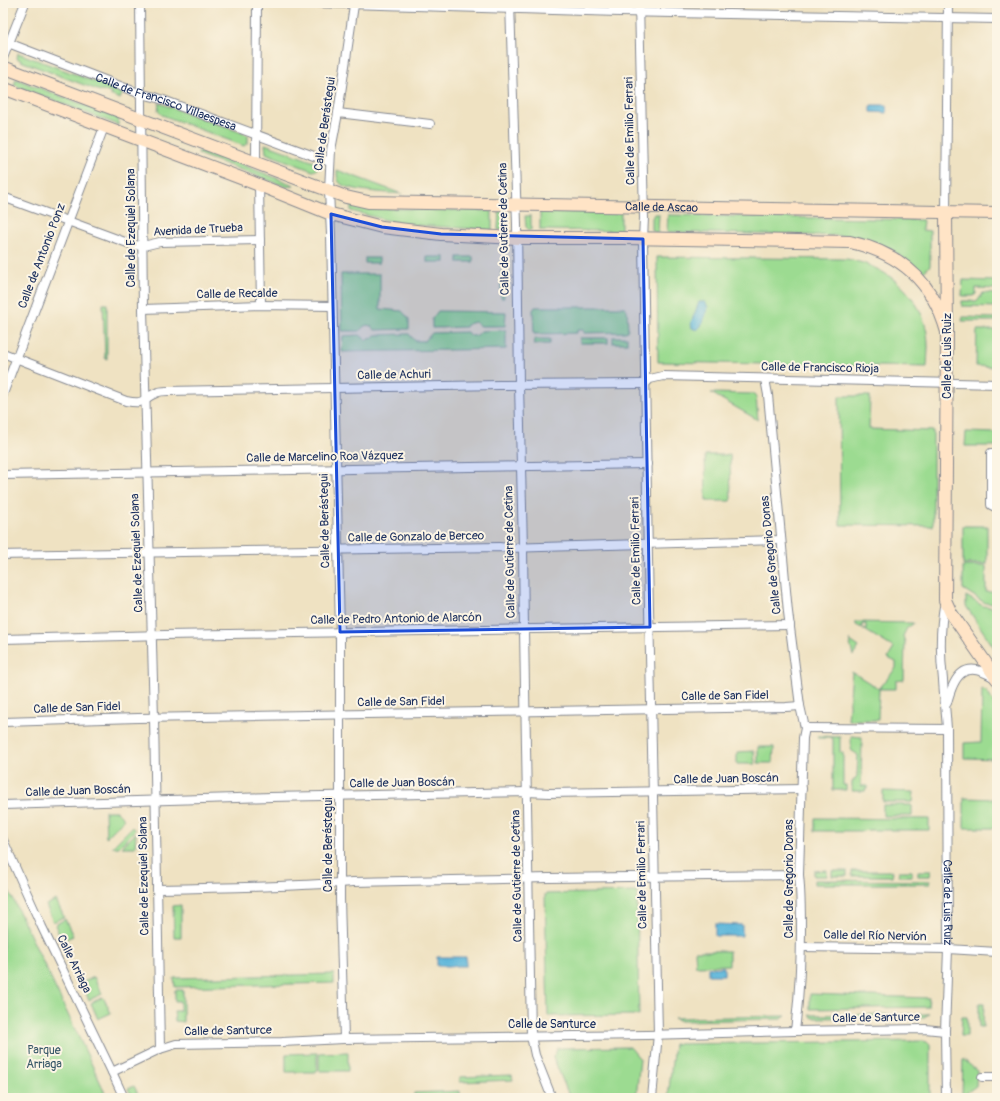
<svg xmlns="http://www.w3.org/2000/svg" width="1000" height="1101" viewBox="0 0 1000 1101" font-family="Pangolin,sans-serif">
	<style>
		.green { fill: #9cdb91; stroke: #5c8578 }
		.water { fill: #5cb6da; stroke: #3c729c }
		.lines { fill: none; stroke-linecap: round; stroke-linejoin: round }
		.street-casing { stroke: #858890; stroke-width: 10 }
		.secondary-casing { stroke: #858890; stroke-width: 14 }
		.street { stroke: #fff; stroke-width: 8 }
		.secondary { stroke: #ffe4c6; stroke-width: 12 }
		.marked { fill: #1d4ed8; fill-opacity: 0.2; stroke: #1d4ed8; stroke-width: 3; stroke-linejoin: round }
		.labels { text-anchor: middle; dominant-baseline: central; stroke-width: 4; stroke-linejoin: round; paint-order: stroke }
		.street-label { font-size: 12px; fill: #1b2f5e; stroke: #fcf5e5 }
		.park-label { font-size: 12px; fill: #3b5a6b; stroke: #fcf5e5 }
	</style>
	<rect width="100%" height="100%" fill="#fcf5e5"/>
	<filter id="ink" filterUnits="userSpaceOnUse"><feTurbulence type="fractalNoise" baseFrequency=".025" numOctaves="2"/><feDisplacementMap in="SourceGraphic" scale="8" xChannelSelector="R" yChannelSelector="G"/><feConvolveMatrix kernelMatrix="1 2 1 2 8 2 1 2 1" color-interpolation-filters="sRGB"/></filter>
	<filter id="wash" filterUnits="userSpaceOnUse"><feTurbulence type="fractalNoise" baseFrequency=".012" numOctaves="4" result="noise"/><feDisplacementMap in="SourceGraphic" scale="16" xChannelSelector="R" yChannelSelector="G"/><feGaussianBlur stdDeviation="0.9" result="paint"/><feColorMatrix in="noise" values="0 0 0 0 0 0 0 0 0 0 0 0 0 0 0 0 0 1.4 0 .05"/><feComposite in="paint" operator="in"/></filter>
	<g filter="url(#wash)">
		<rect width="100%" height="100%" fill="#efe2c2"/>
		<g class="green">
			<path d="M 18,53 L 123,92 L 120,99 L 110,95 L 111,93 L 101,90 L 100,91 L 23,62 L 17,58 Z"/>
			<path d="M 16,79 L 119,118 L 118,125 L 14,85 Z"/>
			<path d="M 159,103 L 248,135 L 248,143 L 244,146 L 162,115 L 158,111 Z"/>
			<path d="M 265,144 L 320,164 C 320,168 317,170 313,171 L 268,154 L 266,153 Z"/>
			<path d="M 207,151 L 294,185 L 287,187 L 198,154 L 198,152 Z"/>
			<path d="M 337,170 L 402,194 C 390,193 347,191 340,183 C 337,180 337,174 337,170 Z"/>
			<path d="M 351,205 L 375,208 L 492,211 L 492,230 L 414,225 L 394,222 L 351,211 Z"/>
			<path d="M 499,210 L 506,212 L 506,228 L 503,230 L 498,230 Z"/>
			<path d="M 540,211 L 621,213 L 621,231 L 540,230 Z"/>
			<path d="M 654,214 L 659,214 L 658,233 L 656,233 L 652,230 L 652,218 Z"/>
			<path d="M 668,215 L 923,220 L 922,230 L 930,231 L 930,266 L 921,274 C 898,251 879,240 847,236 L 667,232 Z"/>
			<path d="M 525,216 L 531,216 L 531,230 L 529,230 L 526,227 Z"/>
			<rect x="427" y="257" width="18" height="5"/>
			<rect x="458" y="257" width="15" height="5"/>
			<path d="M 657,257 L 847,259 C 891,267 929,301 928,348 C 928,354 927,361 927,367 L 658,362 Z"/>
			<rect x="365" y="258" width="14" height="5"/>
			<path d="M 501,271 L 503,271 L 504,298 L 501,298 Z"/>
			<path d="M 341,274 L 380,274 L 380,309 L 402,311 L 409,319 L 409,329 L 375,330 C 370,323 364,324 360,331 L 342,331 Z"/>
			<path d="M 963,280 L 997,281 L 997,289 L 976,288 L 976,294 L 973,296 L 962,296 Z"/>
			<path d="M 983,293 L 997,294 L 997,307 L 962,306 L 962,301 L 976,301 L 980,298 L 981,296 Z"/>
			<path d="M 103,304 L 107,304 L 107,359 L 105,358 Z"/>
			<path d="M 535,307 L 625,307 L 627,310 L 628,329 L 626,332 L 584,333 L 584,330 L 577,330 L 577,333 L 534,334 L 533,310 Z"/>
			<path d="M 438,311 L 506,312 L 505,326 L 481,326 L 475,322 L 468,324 L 466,327 L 432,328 L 432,319 Z"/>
			<path d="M 963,317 L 997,318 L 997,321 L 962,321 Z"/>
			<path d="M 506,330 L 506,349 L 342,352 L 343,336 L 360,335 L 366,340 L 373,338 L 375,335 L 409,334 L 415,341 L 425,341 L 432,333 L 467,332 C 471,338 477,337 481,331 Z"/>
			<path d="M 977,330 L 997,330 L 997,367 L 976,366 Z"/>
			<rect x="613" y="337" width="14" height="6"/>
			<rect x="580" y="338" width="28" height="5"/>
			<path d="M 535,339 L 550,339 L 550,344 L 534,344 Z"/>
			<path d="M 711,393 L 754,394 L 756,396 L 758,420 Z"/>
			<path d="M 839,396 L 870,396 L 869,429 L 933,431 L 933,526 L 840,525 Z"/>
			<path d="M 966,432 L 997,433 L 997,446 L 965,446 Z"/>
			<path d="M 705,455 L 730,455 L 731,501 L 706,501 Z"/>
			<rect x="963" y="526" width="24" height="38"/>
			<path d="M 963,566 L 986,566 L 986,592 L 997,592 L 997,604 L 985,603 L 963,589 Z"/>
			<path d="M 966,596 L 983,606 L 997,608 L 997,652 L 966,606 Z"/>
			<path d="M 856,622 L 913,623 L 913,624 L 907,628 L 903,636 L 905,642 L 904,680 L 896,681 L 896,689 L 879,689 L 878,720 L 848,720 L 852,672 L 879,689 L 896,668 L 896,662 L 888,658 L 894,648 L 863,629 L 866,629 L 866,624 L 862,624 L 862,628 L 856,625 Z"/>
			<path d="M 849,640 L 859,647 L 853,656 Z"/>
			<path d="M 982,689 L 987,692 L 997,708 L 997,759 L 964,758 L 964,743 L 981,742 Z"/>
			<path d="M 818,736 L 840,737 L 840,752 L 843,753 L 843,785 L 846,785 L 846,790 L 833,790 L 833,738 L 818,738 Z"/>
			<path d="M 851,736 L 862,737 L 861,786 L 868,786 L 868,788 L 866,788 L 865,791 L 852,791 L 852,782 L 857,776 L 858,755 L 851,750 Z"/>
			<path d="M 758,747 L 774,747 L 773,763 L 758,763 Z"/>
			<path d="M 754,751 L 755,764 L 737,764 L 737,752 Z"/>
			<path d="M 883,791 L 914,792 L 913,802 L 883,802 Z"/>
			<path d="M 964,798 L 997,799 L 997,828 L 964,828 Z"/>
			<path d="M 883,805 L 911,805 L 912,806 L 912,816 L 883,816 Z"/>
			<path d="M 105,811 L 116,811 L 124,819 L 106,838 Z"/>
			<path d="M 815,818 L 929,819 L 929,830 L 869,830 L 862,831 L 815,831 Z"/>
			<path d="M 132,827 L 135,830 L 119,847 L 112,847 Z"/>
			<path d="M 136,833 L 135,847 L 122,847 Z"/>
			<path d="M 827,870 L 827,876 L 814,876 L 814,871 Z"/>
			<rect x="832" y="871" width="15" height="5"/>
			<path d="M 852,871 L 893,871 L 892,876 L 852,876 Z"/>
			<path d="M 899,871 L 912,871 L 912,876 L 898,876 Z"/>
			<path d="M 918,871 L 931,871 L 930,876 L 918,876 Z"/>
			<path d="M 3,878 L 102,1086 L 107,1098 L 3,1098 Z"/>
			<path d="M 814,880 L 930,881 L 930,884 L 814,884 Z"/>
			<path d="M 637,892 L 639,1015 L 548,1016 L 545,894 Z"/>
			<path d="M 56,900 L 64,917 L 53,922 L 46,905 Z"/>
			<path d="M 181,905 L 181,937 L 174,937 L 173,906 Z"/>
			<path d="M 65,919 L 73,936 L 62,941 L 55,925 Z"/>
			<path d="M 695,951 L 729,951 L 729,965 L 696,966 Z"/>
			<path d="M 334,974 L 334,983 L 175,987 L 174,978 Z"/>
			<path d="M 94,977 L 102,994 L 89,1000 L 82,983 Z"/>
			<path d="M 175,990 L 183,990 L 183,1022 L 175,1021 L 174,1011 L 180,1011 L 180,1001 L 175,1001 Z"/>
			<path d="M 810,994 L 929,998 L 928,1007 L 810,1009 Z"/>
			<path d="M 103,997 L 111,1013 L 98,1019 L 91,1003 Z"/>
			<path d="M 979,1003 L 984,1003 L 983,1027 L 979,1027 Z"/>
			<path d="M 929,1014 L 924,1017 L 813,1018 L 809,1015 Z"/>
			<path d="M 786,1016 L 781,1019 L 680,1021 L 674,1018 Z"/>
			<path d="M 962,1017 L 967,1017 L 967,1036 L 961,1036 Z"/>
			<path d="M 923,1041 L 927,1042 L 930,1045 L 930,1098 L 668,1098 L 674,1044 Z"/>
			<path d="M 630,1047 L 640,1059 L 636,1098 L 570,1098 L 553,1057 L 558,1048 Z"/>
			<path d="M 348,1052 L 348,1071 L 319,1071 L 319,1053 Z"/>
			<path d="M 317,1053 L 317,1072 L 286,1072 L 286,1054 Z"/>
			<path d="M 963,1059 L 977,1071 L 976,1086 L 962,1096 Z"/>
			<path d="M 512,1075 L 513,1080 L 460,1082 L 460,1077 Z"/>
			<path d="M 134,1086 L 140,1098 L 133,1098 L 128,1089 Z"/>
			<path d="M 460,1091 L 460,1096 L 414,1098 L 414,1093 Z"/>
		</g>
		<g class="water">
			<path d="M 871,105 L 887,105 L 887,113 L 871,112 Z"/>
			<path d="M 699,302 L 705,302 L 708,307 L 701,326 L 697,330 L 692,328 L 691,323 Z"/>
			<path d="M 715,924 L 742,925 L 742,936 L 715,936 Z"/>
			<path d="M 466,957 L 466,966 L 437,966 L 437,957 Z"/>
			<path d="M 724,967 L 724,975 L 708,975 L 708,968 Z"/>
		</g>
	</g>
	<g filter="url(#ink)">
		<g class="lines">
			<g class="street-casing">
				<g id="street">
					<path d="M 315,3 L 619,12 L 997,19"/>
					<path d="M 510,3 L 517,224 L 519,385 L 523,548 L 524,630 L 531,1036 L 535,1055 L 552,1098"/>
					<path d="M 639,3 L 644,218 L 643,239 L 648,560 L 658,1034 L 652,1098"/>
					<path id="s1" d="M 3,41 L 141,94 L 155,97 L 330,162"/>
					<path d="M 3,58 L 25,3"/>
					<path d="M 338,113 L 430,124"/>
					<path d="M 256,163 L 257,3"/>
					<path d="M 259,185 L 261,305"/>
					<path d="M 3,197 L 133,245 L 143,246 L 160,242 L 260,240"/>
					<path d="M 946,213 L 948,3"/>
					<path d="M 143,309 L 261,305 L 332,306"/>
					<path d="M 3,353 L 126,401 C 146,405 141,399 156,393 C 160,391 164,391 168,391 L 500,385 L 645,384"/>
					<path d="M 765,379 L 768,395 L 788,612 L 800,706 L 805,728 L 803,738 L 799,875 C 801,894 801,912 801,930 C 801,964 799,997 795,1031"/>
					<path d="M 645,384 L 650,379 L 663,376 L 997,384"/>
					<path d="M 3,394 L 104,127"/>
					<path d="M 991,453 L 991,505 L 997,508"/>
					<path d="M 3,475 L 647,464"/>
					<path d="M 3,555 C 168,552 333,550 499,547 L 508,548 L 781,540"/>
					<path id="s2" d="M 945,601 C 940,626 940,655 943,680 C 944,697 946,713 947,729 L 948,949 L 945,1031 L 946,1098"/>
					<path d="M 3,639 L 165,635 L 790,625"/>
					<path d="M 947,703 C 954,676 964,659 993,677"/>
					<path d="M 3,722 L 138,718 L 786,707 L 800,706"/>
					<path d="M 805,728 L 947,729"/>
					<path d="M 3,805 L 271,797 L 527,792 L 549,793 L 802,789"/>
					<path d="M 3,840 L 42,927 L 112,1072 L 124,1098"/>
					<path d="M 157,889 C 222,888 288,887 353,882 L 549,878 L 799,875"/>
					<path d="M 801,947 L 948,949 L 997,952"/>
					<path d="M 344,1039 L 340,899 L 340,632 L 331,235 L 329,190 L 331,150 L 338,113 L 354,5"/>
					<path d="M 160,1049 L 176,1044 L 282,1042 L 344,1039 L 647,1035 L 795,1031 L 925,1029 L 945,1031"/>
					<path d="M 112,1072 L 160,1049 L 154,718 L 143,309 L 140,3"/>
					<path d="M 982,1077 L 997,1077"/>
				</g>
			</g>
			<g class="secondary-casing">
				<g id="secondary">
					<path id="s3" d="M 3,67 L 346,197 L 368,202 L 997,213"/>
					<path d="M 3,88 L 259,185 L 331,214 L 382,227 L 441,234 L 517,238 L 624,238 L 850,242 C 901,253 933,282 947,332"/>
					<path d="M 946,213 L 947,332 L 945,600 L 951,613 L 997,679"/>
				</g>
			</g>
			<use href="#street" class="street"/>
			<use href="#secondary" class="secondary"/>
		</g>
	</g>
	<path class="marked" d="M 331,214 L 382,227 L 441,234 L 643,239 L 650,627 L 340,632 Z"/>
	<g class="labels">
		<g class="street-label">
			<text stroke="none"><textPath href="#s1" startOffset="174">Calle de Francisco Villaespesa</textPath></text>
			<text transform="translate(325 124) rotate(-82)">Calle de Berástegui</text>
			<text transform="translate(630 131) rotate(-91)">Calle de Emilio Ferrari</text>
			<text stroke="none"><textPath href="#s3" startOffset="683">Calle de Ascao</textPath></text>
			<text transform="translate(131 228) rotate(-90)">Calle de Ezequiel Solana</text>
			<text transform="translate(504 229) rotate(-91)">Calle de Gutierre de Cetina</text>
			<text transform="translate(198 230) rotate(-3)">Avenida de Trueba</text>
			<text transform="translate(42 256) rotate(-69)">Calle de Antonio Ponz</text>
			<text transform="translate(237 294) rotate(-1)">Calle de Recalde</text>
			<text transform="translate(947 356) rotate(-90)">Calle de Luis Ruiz</text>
			<text transform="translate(820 368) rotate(1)">Calle de Francisco Rioja</text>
			<text transform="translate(394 375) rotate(-1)">Calle de Achuri</text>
			<text transform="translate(325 457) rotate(-1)">Calle de Marcelino Roa Vázquez</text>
			<text transform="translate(325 521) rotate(-91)">Calle de Berástegui</text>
			<text transform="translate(416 537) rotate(-1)">Calle de Gonzalo de Berceo</text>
			<text transform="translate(636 551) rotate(-91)">Calle de Emilio Ferrari</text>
			<text transform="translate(510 552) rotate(-91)">Calle de Gutierre de Cetina</text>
			<text transform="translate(137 553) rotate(-92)">Calle de Ezequiel Solana</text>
			<text transform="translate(771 555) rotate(-96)">Calle de Gregorio Donas</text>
			<text transform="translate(396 619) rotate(-1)">Calle de Pedro Antonio de Alarcón</text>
			<text transform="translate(725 696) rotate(-1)">Calle de San Fidel</text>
			<text transform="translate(401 702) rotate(-1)">Calle de San Fidel</text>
			<text transform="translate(77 708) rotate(-2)">Calle de San Fidel</text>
			<text transform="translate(726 779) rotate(-1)">Calle de Juan Boscán</text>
			<text transform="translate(402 783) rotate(-1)">Calle de Juan Boscán</text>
			<text transform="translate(78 791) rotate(-2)">Calle de Juan Boscán</text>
			<text transform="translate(328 845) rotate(-90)">Calle de Berástegui</text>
			<text transform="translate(642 875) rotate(-91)">Calle de Emilio Ferrari</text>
			<text transform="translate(144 876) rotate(-91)">Calle de Ezequiel Solana</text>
			<text transform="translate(517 876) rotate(-91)">Calle de Gutierre de Cetina</text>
			<text transform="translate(789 879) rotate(-90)">Calle de Gregorio Donas</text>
			<text stroke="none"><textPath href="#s2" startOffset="302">Calle de Luis Ruiz</textPath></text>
			<text transform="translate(875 936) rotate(1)">Calle del Río Nervión</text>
			<text transform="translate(74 964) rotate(64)">Calle Arriaga</text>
			<text transform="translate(876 1018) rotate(-1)">Calle de Santurce</text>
			<text x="552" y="1024">Calle de Santurce</text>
			<text transform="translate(228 1031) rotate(-1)">Calle de Santurce</text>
		</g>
		<g class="park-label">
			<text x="44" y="1050">Parque<tspan x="44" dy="14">Arriaga</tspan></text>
		</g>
	</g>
	<rect width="1000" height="1101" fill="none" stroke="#fcf5e5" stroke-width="16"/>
</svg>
